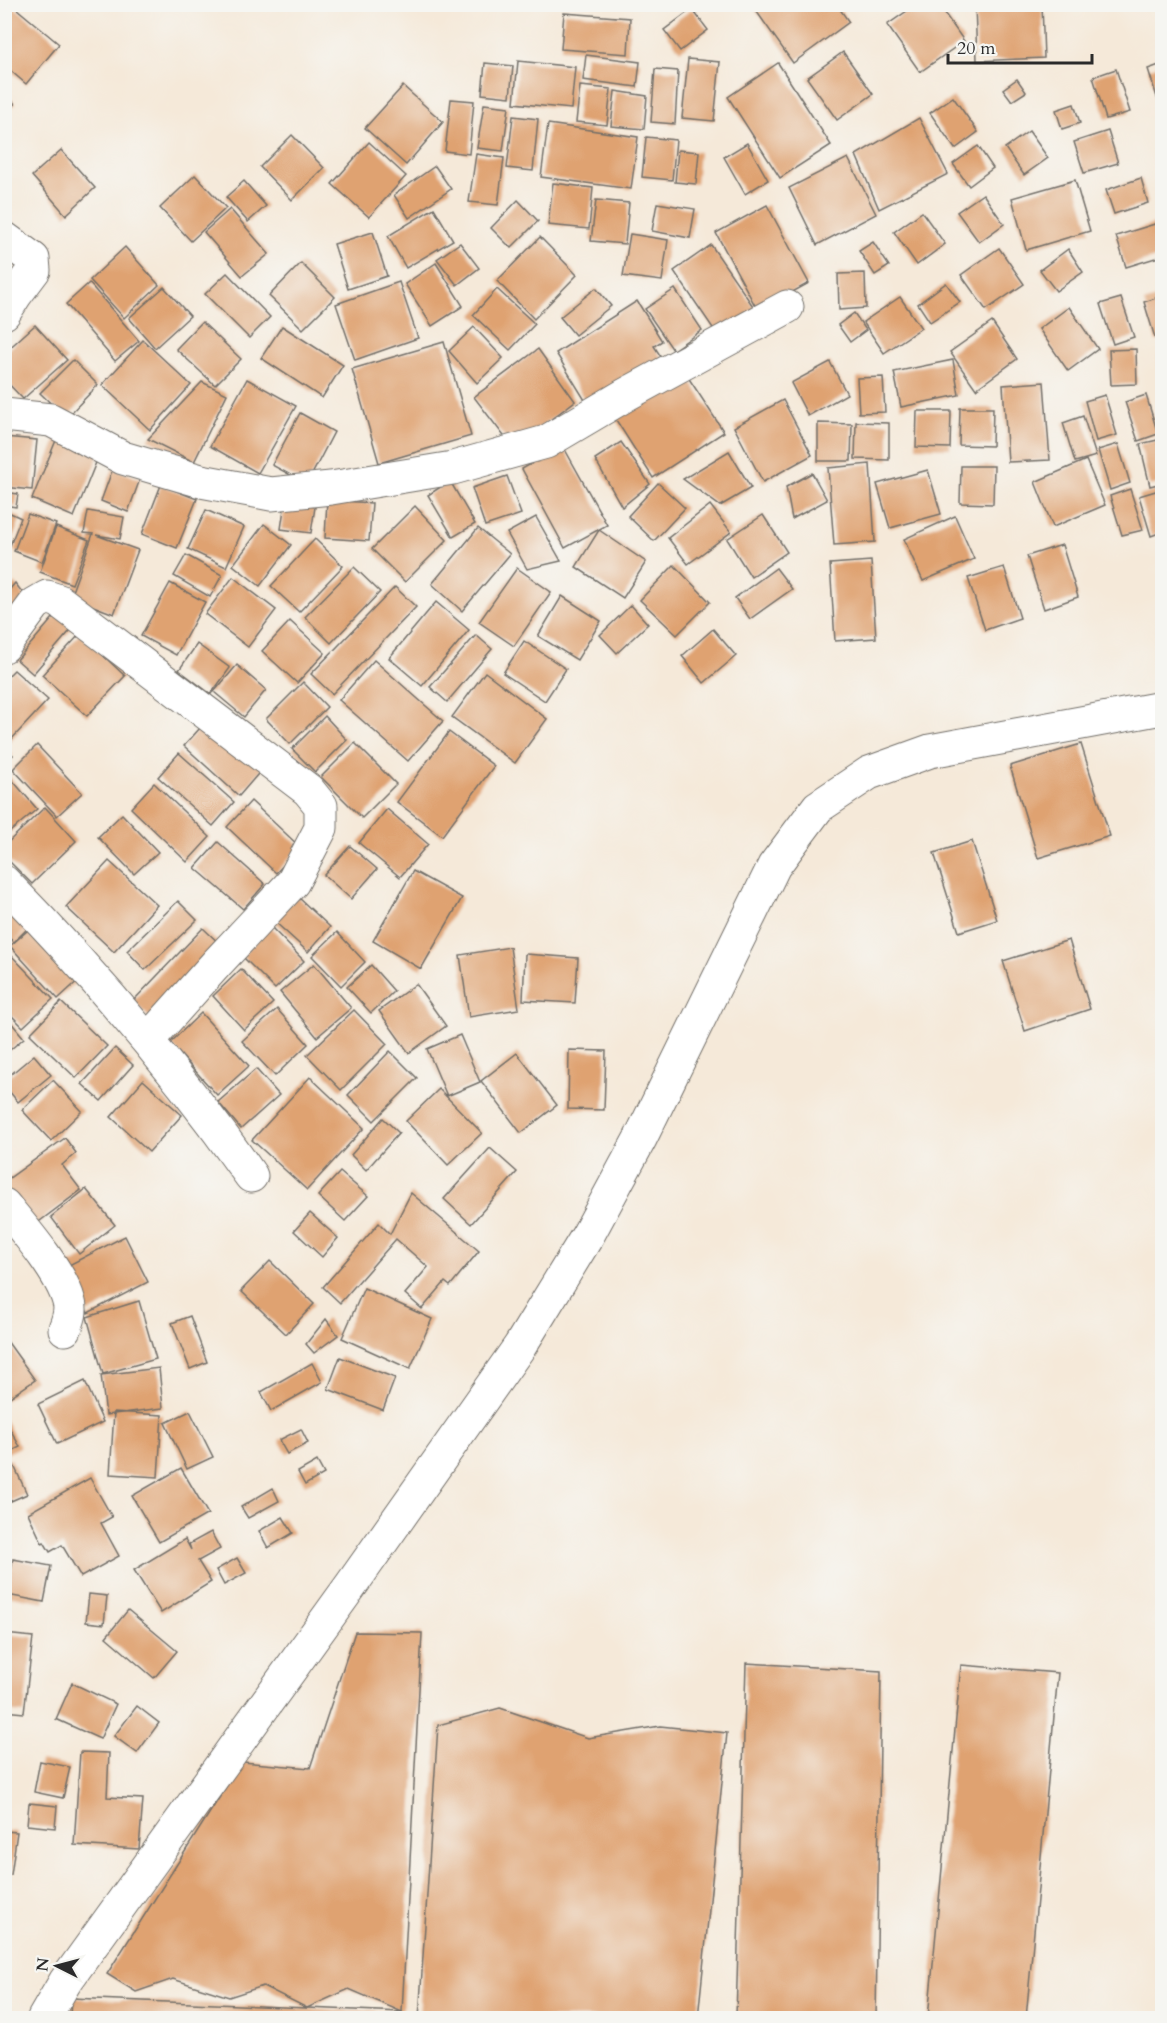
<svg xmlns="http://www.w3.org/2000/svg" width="1167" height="2023" viewBox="0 0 1167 2023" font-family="Cardo,serif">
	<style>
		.building { fill: #dfa271 }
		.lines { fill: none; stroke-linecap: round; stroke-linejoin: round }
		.minor-casing { stroke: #726e68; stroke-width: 35 }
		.minor { stroke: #fff; stroke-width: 33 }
	</style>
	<rect width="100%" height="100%" fill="#f6f6f2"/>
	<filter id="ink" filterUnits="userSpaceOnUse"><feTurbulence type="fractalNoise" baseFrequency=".0167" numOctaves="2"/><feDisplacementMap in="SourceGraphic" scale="12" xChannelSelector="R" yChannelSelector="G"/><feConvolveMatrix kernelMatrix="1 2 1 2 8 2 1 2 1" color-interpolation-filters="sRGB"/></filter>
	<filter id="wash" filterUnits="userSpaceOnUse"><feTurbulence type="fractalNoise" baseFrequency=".008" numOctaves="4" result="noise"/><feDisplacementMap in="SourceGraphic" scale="24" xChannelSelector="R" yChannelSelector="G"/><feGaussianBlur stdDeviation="1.35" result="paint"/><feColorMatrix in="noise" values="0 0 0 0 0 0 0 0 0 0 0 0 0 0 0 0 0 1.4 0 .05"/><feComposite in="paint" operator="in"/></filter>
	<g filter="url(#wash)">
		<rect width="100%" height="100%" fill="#f5e9d9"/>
		<g id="blocks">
			<g class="building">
				<path d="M 4,4 L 11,4 L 59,44 L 26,84 L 4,65 Z"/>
				<path d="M 917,4 L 938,4 L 964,41 L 920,72 L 887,25 Z"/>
				<path d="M 975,4 L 1042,4 L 1044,58 L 977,61 Z"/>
				<path d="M 752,5 L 837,5 L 849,22 L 793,63 Z"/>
				<path d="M 692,9 L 708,30 L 680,51 L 664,30 Z"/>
				<path d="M 564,13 L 630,18 L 628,54 L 561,49 Z"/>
				<path d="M 843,52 L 873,94 L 837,120 L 807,78 Z"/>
				<path d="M 586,55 L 640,62 L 637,87 L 583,80 Z"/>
				<path d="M 688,59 L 720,62 L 714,121 L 682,118 Z"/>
				<path d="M 518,61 L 575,67 L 571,109 L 514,103 Z"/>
				<path d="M 485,63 L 513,66 L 510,97 L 482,94 Z"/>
				<path d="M 778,63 L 831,145 L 780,178 L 728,97 Z"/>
				<path d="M 1162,64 L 1162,113 L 1148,69 Z"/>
				<path d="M 655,69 L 678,71 L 675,124 L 651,122 Z"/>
				<path d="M 1116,69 L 1130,112 L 1106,119 L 1093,77 Z"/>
				<path d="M 1017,79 L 1026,92 L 1012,101 L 1003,89 Z"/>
				<path d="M 403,86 L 443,122 L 406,165 L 365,128 Z"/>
				<path d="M 580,86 L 611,89 L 607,125 L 576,122 Z"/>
				<path d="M 615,91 L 647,96 L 644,129 L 611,126 Z"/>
				<path d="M 4,92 L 15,104 L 4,113 Z"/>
				<path d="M 953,97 L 978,132 L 955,149 L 930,113 Z"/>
				<path d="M 451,99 L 474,101 L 469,154 L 445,151 Z"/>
				<path d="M 484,104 L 509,107 L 503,151 L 477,148 Z"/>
				<path d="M 1074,104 L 1080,123 L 1062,129 L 1056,110 Z"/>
				<path d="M 513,116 L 538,119 L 533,171 L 507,168 Z"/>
				<path d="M 919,118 L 948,174 L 879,209 L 856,155 Z"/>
				<path d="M 548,124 L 638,137 L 631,189 L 541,177 Z"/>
				<path d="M 1029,131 L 1048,158 L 1024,175 L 1005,148 Z"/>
				<path d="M 1108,131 L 1118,163 L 1084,173 L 1074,142 Z"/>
				<path d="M 292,135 L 324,168 L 292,200 L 260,167 Z"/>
				<path d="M 646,137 L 676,140 L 672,180 L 642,177 Z"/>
				<path d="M 369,142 L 406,176 L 369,217 L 332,184 Z"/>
				<path d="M 747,143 L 768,180 L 745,194 L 724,157 Z"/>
				<path d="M 978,146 L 993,168 L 969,186 L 953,164 Z"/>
				<path d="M 61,150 L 95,188 L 66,215 L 32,176 Z"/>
				<path d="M 678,150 L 699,152 L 696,184 L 675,182 Z"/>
				<path d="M 476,154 L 504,158 L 498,205 L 469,202 Z"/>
				<path d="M 848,158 L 876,214 L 817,245 L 789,188 Z"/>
				<path d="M 435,166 L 451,189 L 409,218 L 394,195 Z"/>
				<path d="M 195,175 L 226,208 L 191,241 L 160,208 Z"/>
				<path d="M 1141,178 L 1148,203 L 1114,214 L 1106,190 Z"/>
				<path d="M 1075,180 L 1090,231 L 1026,250 L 1012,198 Z"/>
				<path d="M 244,181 L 266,206 L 248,222 L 226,197 Z"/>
				<path d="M 553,183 L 593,188 L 589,229 L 548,225 Z"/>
				<path d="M 983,194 L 1004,224 L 979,242 L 957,212 Z"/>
				<path d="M 518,200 L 538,221 L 511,248 L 491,228 Z"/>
				<path d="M 596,200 L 629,203 L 625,244 L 591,241 Z"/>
				<path d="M 657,203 L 695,209 L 690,238 L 652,231 Z"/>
				<path d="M 767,205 L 809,283 L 758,311 L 716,233 Z"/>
				<path d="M 434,208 L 453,240 L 406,268 L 388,236 Z"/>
				<path d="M 230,209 L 269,254 L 242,276 L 204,232 Z"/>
				<path d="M 922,212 L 945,244 L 917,265 L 894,232 Z"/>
				<path d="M 1158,223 L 1162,239 L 1162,256 L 1126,267 L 1116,236 Z"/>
				<path d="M 373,232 L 387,276 L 348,289 L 334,244 Z"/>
				<path d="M 630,234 L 668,240 L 662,281 L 623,276 Z"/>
				<path d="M 540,237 L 577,275 L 534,319 L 497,281 Z"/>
				<path d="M 873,242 L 889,266 L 875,275 L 859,251 Z"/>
				<path d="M 460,243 L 479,268 L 457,285 L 437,259 Z"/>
				<path d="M 711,245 L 757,312 L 719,337 L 674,271 Z"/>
				<path d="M 125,247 L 159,285 L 124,318 L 90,280 Z"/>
				<path d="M 999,248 L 1024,284 L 986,310 L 961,275 Z"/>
				<path d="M 1068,249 L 1083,272 L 1056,291 L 1040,270 Z"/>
				<path d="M 301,263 L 335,297 L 303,329 L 269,296 Z"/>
				<path d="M 436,263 L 463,306 L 432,326 L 405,284 Z"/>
				<path d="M 227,273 L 270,317 L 249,338 L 205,294 Z"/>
				<path d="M 865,273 L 866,308 L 839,310 L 838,274 Z"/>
				<path d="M 399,282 L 418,338 L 355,360 L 336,304 Z"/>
				<path d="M 89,283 L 139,341 L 115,361 L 66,304 Z"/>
				<path d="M 946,283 L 960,302 L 930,322 L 918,304 Z"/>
				<path d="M 164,287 L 190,316 L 155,348 L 129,318 Z"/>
				<path d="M 596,288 L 611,306 L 575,335 L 560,317 Z"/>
				<path d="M 497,289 L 535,324 L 510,350 L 473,315 Z"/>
				<path d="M 675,289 L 702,330 L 673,350 L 645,309 Z"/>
				<path d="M 1162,296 L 1162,339 L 1156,341 L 1144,302 Z"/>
				<path d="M 900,297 L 921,328 L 884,353 L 863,322 Z"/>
				<path d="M 1121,298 L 1134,337 L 1113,344 L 1100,304 Z"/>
				<path d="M 637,301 L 662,341 L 654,346 L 665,363 L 591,410 L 556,353 Z"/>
				<path d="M 1069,307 L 1098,349 L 1068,371 L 1039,329 Z"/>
				<path d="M 854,313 L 866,330 L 850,342 L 838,325 Z"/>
				<path d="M 202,322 L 241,359 L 215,385 L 176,349 Z"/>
				<path d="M 992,322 L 1017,359 L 976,389 L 950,352 Z"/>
				<path d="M 35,325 L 67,360 L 23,399 L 4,379 L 4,353 Z"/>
				<path d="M 282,326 L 343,365 L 322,398 L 261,358 Z"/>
				<path d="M 474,327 L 503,358 L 477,383 L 449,351 Z"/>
				<path d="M 143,340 L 191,385 L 150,430 L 102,385 Z"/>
				<path d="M 444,342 L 471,436 L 379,463 L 352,369 Z"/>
				<path d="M 538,349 L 575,401 L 513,448 L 474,397 Z"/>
				<path d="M 1136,349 L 1137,384 L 1111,385 L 1109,350 Z"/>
				<path d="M 1158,355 L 1162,355 L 1162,390 L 1159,390 Z"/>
				<path d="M 73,360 L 98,385 L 66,418 L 40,393 Z"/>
				<path d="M 953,360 L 959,395 L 901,407 L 894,372 Z"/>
				<path d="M 830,362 L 847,394 L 808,416 L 791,383 Z"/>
				<path d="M 682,368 L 724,432 L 653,478 L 609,409 Z"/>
				<path d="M 883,377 L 885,412 L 859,413 L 857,378 Z"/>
				<path d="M 247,379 L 296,406 L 258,473 L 210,446 Z"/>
				<path d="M 202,382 L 227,394 L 194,462 L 148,439 Z"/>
				<path d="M 1044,382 L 1050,460 L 1008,462 L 1003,385 Z"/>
				<path d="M 1105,395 L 1117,435 L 1096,441 L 1085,401 Z"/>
				<path d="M 1146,395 L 1158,434 L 1138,441 L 1125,402 Z"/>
				<path d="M 783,400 L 812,455 L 763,482 L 734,427 Z"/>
				<path d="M 960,408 L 993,408 L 992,446 L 959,445 Z"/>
				<path d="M 917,411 L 951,411 L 950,448 L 916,447 Z"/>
				<path d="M 300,413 L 334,432 L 307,484 L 272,465 Z"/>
				<path d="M 1083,416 L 1096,456 L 1075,462 L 1063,423 Z"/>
				<path d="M 856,422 L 889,423 L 889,460 L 855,459 Z"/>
				<path d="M 818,423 L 852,424 L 851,461 L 818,461 Z"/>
				<path d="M 59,433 L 101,450 L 74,517 L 32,499 Z"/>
				<path d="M 4,437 L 37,440 L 32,490 L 4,487 Z"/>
				<path d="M 1162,439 L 1162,483 L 1150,486 L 1140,444 Z"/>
				<path d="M 621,442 L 650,484 L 622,507 L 595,459 Z"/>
				<path d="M 1118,444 L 1130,483 L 1110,490 L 1098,450 Z"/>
				<path d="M 563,446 L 607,525 L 565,548 L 522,469 Z"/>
				<path d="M 729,451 L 751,488 L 720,506 L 683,479 Z"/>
				<path d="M 1086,460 L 1105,505 L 1053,527 L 1035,482 Z"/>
				<path d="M 870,464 L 875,542 L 834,545 L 828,468 Z"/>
				<path d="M 961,466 L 994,466 L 993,504 L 960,503 Z"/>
				<path d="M 113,468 L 140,479 L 128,512 L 101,501 Z"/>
				<path d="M 928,470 L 941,514 L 890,528 L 877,484 Z"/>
				<path d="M 812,473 L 827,500 L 792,519 L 786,487 Z"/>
				<path d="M 507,476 L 521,514 L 485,526 L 472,488 Z"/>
				<path d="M 450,481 L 475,524 L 453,537 L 428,495 Z"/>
				<path d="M 658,483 L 685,508 L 654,541 L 628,516 Z"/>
				<path d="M 161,485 L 197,499 L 177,548 L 142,534 Z"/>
				<path d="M 1130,489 L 1143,530 L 1122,535 L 1110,496 Z"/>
				<path d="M 1159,490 L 1162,501 L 1162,532 L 1151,536 L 1139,496 Z"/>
				<path d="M 4,492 L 18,494 L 16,507 L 4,505 Z"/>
				<path d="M 327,500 L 372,503 L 369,541 L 325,538 Z"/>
				<path d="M 285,502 L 315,507 L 311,533 L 281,529 Z"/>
				<path d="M 710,505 L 731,532 L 688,564 L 668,538 Z"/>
				<path d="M 415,506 L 447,540 L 405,582 L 372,549 Z"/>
				<path d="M 4,510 L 21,518 L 5,558 L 4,558 Z"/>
				<path d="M 206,510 L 244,527 L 226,567 L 188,549 Z"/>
				<path d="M 88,511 L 124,517 L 120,539 L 96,535 L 138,550 L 114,614 L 70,597 L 93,534 L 84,533 Z"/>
				<path d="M 28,514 L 56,524 L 42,562 L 14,551 Z"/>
				<path d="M 763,515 L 787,552 L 751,577 L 727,539 Z"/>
				<path d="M 955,516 L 974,559 L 923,581 L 904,539 Z"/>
				<path d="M 536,517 L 561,561 L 527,569 L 507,533 Z"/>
				<path d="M 264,524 L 291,545 L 260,586 L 233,565 Z"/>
				<path d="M 56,527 L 89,540 L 72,584 L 40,572 Z"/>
				<path d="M 478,528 L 510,554 L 462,611 L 432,584 Z"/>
				<path d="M 599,530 L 646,562 L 623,598 L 576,567 Z"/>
				<path d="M 315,539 L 343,566 L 299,612 L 271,586 Z"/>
				<path d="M 1062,545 L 1078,597 L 1044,609 L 1027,556 Z"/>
				<path d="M 186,555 L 222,575 L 210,597 L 174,576 Z"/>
				<path d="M 871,561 L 876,638 L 835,641 L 830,564 Z"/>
				<path d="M 674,565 L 710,602 L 677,635 L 640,600 Z"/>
				<path d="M 354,567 L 380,592 L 331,643 L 305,617 Z"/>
				<path d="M 1004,567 L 1020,618 L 985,630 L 968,578 Z"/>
				<path d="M 517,568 L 551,592 L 514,646 L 479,622 Z"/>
				<path d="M 776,568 L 792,589 L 750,619 L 735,598 Z"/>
				<path d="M 233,577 L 276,610 L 248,647 L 205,614 Z"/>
				<path d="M 15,583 L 29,601 L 4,636 L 4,596 Z"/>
				<path d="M 170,583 L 205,602 L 176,655 L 141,636 Z"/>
				<path d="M 395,587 L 416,607 L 332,694 L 311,674 Z"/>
				<path d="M 562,596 L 601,621 L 577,660 L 538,636 Z"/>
				<path d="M 436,602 L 469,630 L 422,686 L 389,658 Z"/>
				<path d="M 631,605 L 648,624 L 617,653 L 600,635 Z"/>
				<path d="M 59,611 L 75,625 L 33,674 L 17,660 Z"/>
				<path d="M 290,621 L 325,653 L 297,683 L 262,651 Z"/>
				<path d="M 713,629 L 736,656 L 704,683 L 682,656 Z"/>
				<path d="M 80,634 L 125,676 L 87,716 L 42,675 Z"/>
				<path d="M 476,635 L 492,649 L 447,702 L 430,687 Z"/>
				<path d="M 524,641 L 566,669 L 545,701 L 503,673 Z"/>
				<path d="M 197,644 L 230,668 L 211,694 L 179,670 Z"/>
				<path d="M 374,660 L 443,721 L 408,761 L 339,700 Z"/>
				<path d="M 237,665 L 266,690 L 244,717 L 214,692 Z"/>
				<path d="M 14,670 L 48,700 L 9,742 L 4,738 L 4,680 Z"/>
				<path d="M 485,672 L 547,719 L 515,763 L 452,717 Z"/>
				<path d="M 303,682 L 327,707 L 290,744 L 266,719 Z"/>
				<path d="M 325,716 L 347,740 L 315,772 L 292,749 Z"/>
				<path d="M 209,718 L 264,767 L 239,796 L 184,746 Z"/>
				<path d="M 449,732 L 494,766 L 442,836 L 397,802 Z"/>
				<path d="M 355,743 L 396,784 L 362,818 L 321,777 Z"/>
				<path d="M 1081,744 L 1110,836 L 1038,858 L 1010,766 Z"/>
				<path d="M 37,745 L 82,793 L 57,816 L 13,769 Z"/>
				<path d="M 4,748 L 13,755 L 4,763 Z"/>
				<path d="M 179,753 L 234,802 L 213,826 L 158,777 Z"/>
				<path d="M 8,775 L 37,809 L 4,837 L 4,778 Z"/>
				<path d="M 154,783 L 210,837 L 187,862 L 131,808 Z"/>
				<path d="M 251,801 L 300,847 L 276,873 L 227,827 Z"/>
				<path d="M 45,807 L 76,841 L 32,884 L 4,856 L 4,846 Z"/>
				<path d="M 387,809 L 428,844 L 400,877 L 359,843 Z"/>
				<path d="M 122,814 L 158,852 L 134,874 L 98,837 Z"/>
				<path d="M 972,841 L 997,920 L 959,932 L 934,853 Z"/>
				<path d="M 218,842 L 265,884 L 243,909 L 195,868 Z"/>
				<path d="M 350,846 L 377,869 L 351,899 L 324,875 Z"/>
				<path d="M 109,861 L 157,905 L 114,952 L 66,907 Z"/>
				<path d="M 413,871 L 462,898 L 421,969 L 373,941 Z"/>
				<path d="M 297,896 L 330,927 L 308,952 L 274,921 Z"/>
				<path d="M 178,901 L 197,920 L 145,970 L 127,951 Z"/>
				<path d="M 4,904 L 28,928 L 14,942 L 4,933 Z"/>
				<path d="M 35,924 L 83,976 L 58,999 L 10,946 Z"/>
				<path d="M 270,926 L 304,961 L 275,989 L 242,956 Z"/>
				<path d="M 203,928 L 225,949 L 155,1023 L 133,1001 Z"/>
				<path d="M 337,932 L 365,962 L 341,986 L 312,956 Z"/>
				<path d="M 1069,940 L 1090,1009 L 1025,1031 L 1003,961 Z"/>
				<path d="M 510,947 L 519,1009 L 469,1017 L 460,955 Z"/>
				<path d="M 10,954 L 53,999 L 23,1027 L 4,1008 L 4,959 Z"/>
				<path d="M 525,954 L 578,958 L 575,1003 L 523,1000 Z"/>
				<path d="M 314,964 L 351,1008 L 317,1037 L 280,992 Z"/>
				<path d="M 371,965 L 394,991 L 371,1013 L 347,987 Z"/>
				<path d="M 241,969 L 273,1003 L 244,1030 L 213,996 Z"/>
				<path d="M 416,984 L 446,1026 L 409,1053 L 379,1011 Z"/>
				<path d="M 61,1002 L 107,1046 L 76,1078 L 30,1034 Z"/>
				<path d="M 277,1009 L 308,1044 L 275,1076 L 242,1041 Z"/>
				<path d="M 354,1010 L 387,1044 L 341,1090 L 307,1055 Z"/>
				<path d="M 201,1013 L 249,1066 L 217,1095 L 170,1043 Z"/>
				<path d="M 4,1014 L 24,1038 L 4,1055 Z"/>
				<path d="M 460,1035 L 480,1082 L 447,1096 L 427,1049 Z"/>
				<path d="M 115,1048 L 133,1065 L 101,1101 L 82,1084 Z"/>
				<path d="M 569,1050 L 606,1051 L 604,1110 L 568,1109 Z"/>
				<path d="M 390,1051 L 417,1078 L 374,1121 L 348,1095 Z"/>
				<path d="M 517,1053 L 557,1105 L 521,1133 L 481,1081 Z"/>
				<path d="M 34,1055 L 51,1075 L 18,1102 L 4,1085 L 4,1080 Z"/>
				<path d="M 256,1069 L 279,1095 L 241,1129 L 218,1102 Z"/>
				<path d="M 310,1077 L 364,1128 L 307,1190 L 252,1140 Z"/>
				<path d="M 53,1080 L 82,1111 L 51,1141 L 22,1110 Z"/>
				<path d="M 143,1080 L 182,1115 L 149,1152 L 111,1117 Z"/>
				<path d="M 439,1089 L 482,1133 L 448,1165 L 406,1121 Z"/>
				<path d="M 383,1118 L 399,1133 L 366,1170 L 351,1155 Z"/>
				<path d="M 65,1138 L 76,1153 L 62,1165 L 81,1190 L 32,1227 L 4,1188 L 4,1182 Z"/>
				<path d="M 490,1148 L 517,1172 L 471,1224 L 444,1199 Z"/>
				<path d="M 340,1172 L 368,1196 L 345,1221 L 318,1196 Z"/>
				<path d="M 86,1189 L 115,1225 L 79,1254 L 51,1217 Z"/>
				<path d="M 411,1193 L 479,1251 L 450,1286 L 445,1282 L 422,1309 L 405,1294 L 428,1267 L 396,1239 L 340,1303 L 323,1287 L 379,1223 L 390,1234 Z"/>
				<path d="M 310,1213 L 338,1238 L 322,1257 L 294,1231 Z"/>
				<path d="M 125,1236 L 148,1282 L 88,1313 L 65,1267 Z"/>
				<path d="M 6,1257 L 8,1272 L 4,1273 L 4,1258 Z"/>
				<path d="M 270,1261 L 314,1304 L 286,1334 L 241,1291 Z"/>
				<path d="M 364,1288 L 432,1319 L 410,1369 L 342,1338 Z"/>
				<path d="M 139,1301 L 156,1359 L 103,1374 L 87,1317 Z"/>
				<path d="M 190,1316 L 207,1362 L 190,1369 L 172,1323 Z"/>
				<path d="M 326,1319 L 338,1335 L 314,1353 L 306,1344 Z"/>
				<path d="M 7,1341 L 35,1380 L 4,1401 L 4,1342 Z"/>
				<path d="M 340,1357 L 395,1378 L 383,1410 L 328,1389 Z"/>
				<path d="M 312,1363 L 322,1382 L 271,1411 L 261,1392 Z"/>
				<path d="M 159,1368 L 163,1408 L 106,1415 L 101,1375 Z"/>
				<path d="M 85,1381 L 103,1422 L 57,1444 L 38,1404 Z"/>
				<path d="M 190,1411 L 213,1457 L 187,1469 L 165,1423 Z"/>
				<path d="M 114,1412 L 162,1415 L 158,1477 L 110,1474 Z"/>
				<path d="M 4,1418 L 20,1447 L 4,1455 Z"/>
				<path d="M 301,1429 L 308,1443 L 287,1454 L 279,1440 Z"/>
				<path d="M 11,1459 L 27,1494 L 4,1504 L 4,1462 Z"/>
				<path d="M 317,1461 L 324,1474 L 305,1485 L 298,1472 Z"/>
				<path d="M 181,1468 L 208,1514 L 159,1542 L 132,1496 Z"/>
				<path d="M 90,1478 L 112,1517 L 101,1523 L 119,1556 L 81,1577 L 62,1545 L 50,1552 L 44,1542 L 42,1543 L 28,1513 Z"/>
				<path d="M 273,1488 L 279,1501 L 248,1518 L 241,1507 Z"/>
				<path d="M 283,1517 L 293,1533 L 268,1548 L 259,1531 Z"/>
				<path d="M 211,1532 L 220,1549 L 198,1561 L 211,1582 L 161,1613 L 134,1570 L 185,1539 L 191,1550 L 189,1544 Z"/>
				<path d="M 237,1558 L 246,1573 L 224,1585 L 216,1570 Z"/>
				<path d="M 13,1559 L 51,1566 L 44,1602 L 7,1595 Z"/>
				<path d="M 89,1594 L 107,1596 L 104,1624 L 86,1622 Z"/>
				<path d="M 128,1610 L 177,1651 L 154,1678 L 106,1637 Z"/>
				<path d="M 355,1632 L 422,1633 L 402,2012 L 349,1989 L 307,2008 L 263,1986 L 229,1997 L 173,1979 L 136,1992 L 107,1974 L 242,1762 L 310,1768 Z"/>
				<path d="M 4,1634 L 33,1637 L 24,1713 L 4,1711 Z"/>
				<path d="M 746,1663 L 881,1671 L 876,2018 L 736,2018 Z"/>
				<path d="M 961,1665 L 1058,1673 L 1026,2018 L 928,2018 Z"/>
				<path d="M 72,1683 L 116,1704 L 100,1739 L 56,1719 Z"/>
				<path d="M 137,1706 L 159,1723 L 137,1753 L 114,1736 Z"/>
				<path d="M 500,1708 L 588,1738 L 660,1726 L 727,1733 L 698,2018 L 419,2018 L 438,1725 Z"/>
				<path d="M 80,1752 L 109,1753 L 107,1797 L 143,1799 L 139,1849 L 74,1845 Z"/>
				<path d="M 40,1761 L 70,1767 L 63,1798 L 34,1792 Z"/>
				<path d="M 29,1803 L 57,1806 L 55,1828 L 27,1825 Z"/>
				<path d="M 4,1831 L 17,1832 L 11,1875 L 4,1874 Z"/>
				<path d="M 71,1998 L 402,2012 L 402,2018 L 70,2018 Z"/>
			</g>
		</g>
	</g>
	<g filter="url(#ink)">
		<use href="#blocks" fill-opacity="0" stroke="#726e68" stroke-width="1.5"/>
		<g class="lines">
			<g class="minor-casing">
				<g id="minor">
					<path d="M 4,238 L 33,259 L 34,270 L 16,294 L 4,313"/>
					<path d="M 4,415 L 51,420 L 123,458 L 201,481 L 271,494 L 331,488 L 453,468 L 546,442 L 627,394 L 787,307"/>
					<path d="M 4,646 L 35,604 L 47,597 L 59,601 L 308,790 L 321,806 L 321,828 L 293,882 L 217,963 L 148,1040"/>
					<path d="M 4,882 C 94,974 177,1071 251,1176"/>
					<path d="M 4,1205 C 24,1229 62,1273 69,1302 C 72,1312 68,1320 65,1329"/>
					<path d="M 44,2018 L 65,1982 L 352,1584 L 520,1346 L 588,1235 L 640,1139 L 774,866 L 818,807 L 869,773 L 930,751 L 1162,708"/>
				</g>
			</g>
			<use href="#minor" class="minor"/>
		</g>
	</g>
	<rect width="1167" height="2023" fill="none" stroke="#f6f6f2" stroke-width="24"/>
	<g transform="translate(57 1966) rotate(276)" stroke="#f6f6f2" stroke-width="4.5" paint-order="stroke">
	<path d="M0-4.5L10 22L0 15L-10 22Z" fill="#2b2b2b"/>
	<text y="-9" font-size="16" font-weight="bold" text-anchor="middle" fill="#2b2b2b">N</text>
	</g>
	<path d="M948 54v9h144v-9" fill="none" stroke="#2b2b2b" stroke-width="3"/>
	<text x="957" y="54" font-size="18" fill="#2b2b2b" stroke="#f6f6f2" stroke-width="4.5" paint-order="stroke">20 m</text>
</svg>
